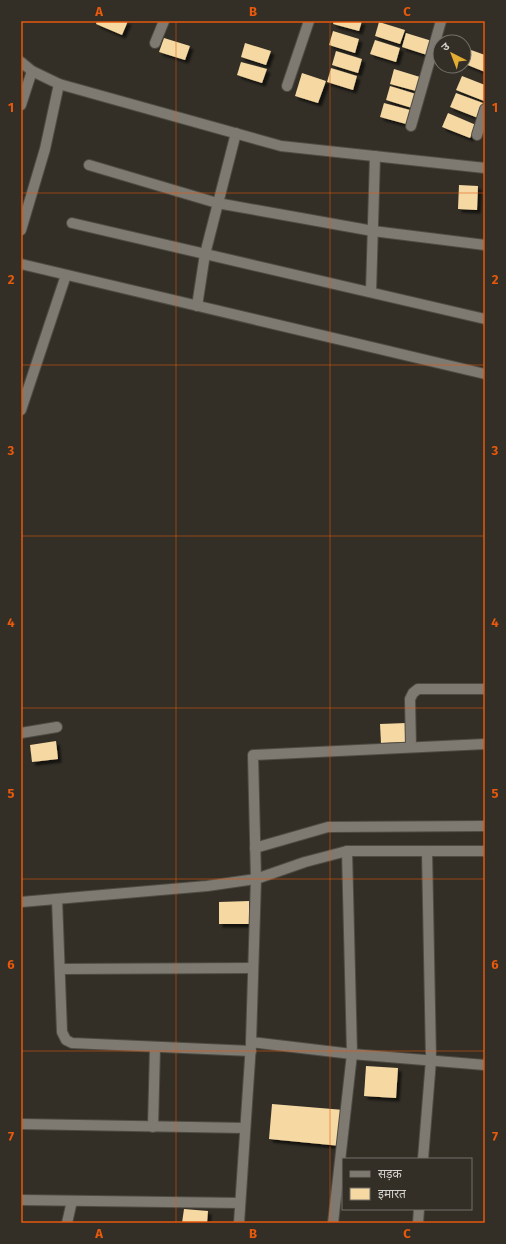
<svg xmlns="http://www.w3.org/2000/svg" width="506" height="1244" viewBox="0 0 506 1244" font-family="'Fira Sans','Noto Sans Devanagari',sans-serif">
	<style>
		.building { fill: #f5d8a2; filter: url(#shadow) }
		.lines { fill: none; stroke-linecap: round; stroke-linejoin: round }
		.minor-casing { stroke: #4f4c45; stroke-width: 12 }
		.minor { stroke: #7f7a71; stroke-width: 10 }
		.grid { fill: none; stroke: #e8590c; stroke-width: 1; stroke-opacity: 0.55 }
		.neatline { fill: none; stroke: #e8590c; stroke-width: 1.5 }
		.grid-label { font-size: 13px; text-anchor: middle; font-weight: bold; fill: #e8590c }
	</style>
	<defs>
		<filter id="shadow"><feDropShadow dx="3.5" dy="3.5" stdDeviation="1" flood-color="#0009"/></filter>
	</defs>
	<rect width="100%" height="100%" fill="#332f27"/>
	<g class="building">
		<path d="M 97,21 L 128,21 L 122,35 L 96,24 Z"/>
		<path d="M 334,21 L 362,21 L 359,31 L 333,24 Z"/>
		<path d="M 379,22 L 405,30 L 400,44 L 375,36 Z"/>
		<path d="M 333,31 L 359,39 L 355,53 L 329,45 Z"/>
		<path d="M 406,33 L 432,41 L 427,55 L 402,47 Z"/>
		<path d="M 164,38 L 190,46 L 185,60 L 159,52 Z"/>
		<path d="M 375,40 L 400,48 L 396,62 L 370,54 Z"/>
		<path d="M 245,43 L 271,51 L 266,65 L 241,57 Z"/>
		<path d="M 471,50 L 485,55 L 485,72 L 465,64 Z"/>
		<path d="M 336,51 L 362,59 L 358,73 L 332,65 Z"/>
		<path d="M 241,62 L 267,69 L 262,83 L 237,75 Z"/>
		<path d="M 331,68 L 357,76 L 353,90 L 327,82 Z"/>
		<path d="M 394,69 L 420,77 L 416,91 L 390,84 Z"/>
		<path d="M 302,73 L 326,81 L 318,103 L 295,96 Z"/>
		<path d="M 462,76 L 485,85 L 484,101 L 456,90 Z"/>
		<path d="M 390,86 L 416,94 L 412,108 L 386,100 Z"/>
		<path d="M 456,93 L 483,103 L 478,118 L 450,107 Z"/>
		<path d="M 384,103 L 410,110 L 406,124 L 380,117 Z"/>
		<path d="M 448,113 L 476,125 L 470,138 L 442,127 Z"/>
		<path d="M 459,185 L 478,186 L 477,210 L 458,209 Z"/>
		<path d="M 406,723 L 406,742 L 381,743 L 380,724 Z"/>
		<path d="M 56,741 L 58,759 L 32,762 L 30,745 Z"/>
		<path d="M 249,901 L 249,924 L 219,924 L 219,902 Z"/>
		<path d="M 366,1066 L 398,1068 L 396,1098 L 364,1096 Z"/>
		<path d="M 272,1104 L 344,1110 L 341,1146 L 269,1139 Z"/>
		<path d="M 184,1209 L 208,1211 L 207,1223 L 182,1223 Z"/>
	</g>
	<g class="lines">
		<g class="minor-casing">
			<g id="minor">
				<path d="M 155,43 L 164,21"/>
				<path d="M 21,62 L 32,71 L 59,84 L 281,146 L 485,168"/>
				<path d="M 287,86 L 309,21"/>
				<path d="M 21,105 L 32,71"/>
				<path d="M 411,126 L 441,21"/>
				<path d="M 477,135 L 485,109"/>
				<path d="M 89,165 L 217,203 L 373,231 L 485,245"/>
				<path d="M 72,223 L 485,319"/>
				<path d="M 21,230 L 45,149 L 59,84"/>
				<path d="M 21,264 L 485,374"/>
				<path d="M 371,292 L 375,156"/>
				<path d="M 197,306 L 205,254 L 236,133"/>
				<path d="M 21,410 L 66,275"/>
				<path d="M 21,733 L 57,727"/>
				<path d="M 485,744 L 253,755 L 256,879 L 251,1042 L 352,1054 L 485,1065"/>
				<path d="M 411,747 L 410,699 L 413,693 L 418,689 L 485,689"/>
				<path d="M 255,848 L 328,827 L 485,826"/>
				<path d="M 57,899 L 62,1032 L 66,1040 L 72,1043 L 251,1051"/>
				<path d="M 21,902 L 207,886 L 256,879 L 305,862 L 347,851 L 485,851"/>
				<path d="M 60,969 L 253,968"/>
				<path d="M 21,1124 L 245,1128"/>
				<path d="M 153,1127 L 155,1047"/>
				<path d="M 423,1159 L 431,1060 L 427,851"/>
				<path d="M 21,1200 L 240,1203"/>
				<path d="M 67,1223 L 72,1201"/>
				<path d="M 239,1223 L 251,1044"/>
				<path d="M 333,1223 L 352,1054 L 347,851"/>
				<path d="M 418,1223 L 419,1209"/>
			</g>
		</g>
		<use href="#minor" class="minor"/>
	</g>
	<path class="grid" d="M 176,21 L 176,1223M 330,21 L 330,1223M 21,193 L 485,193M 21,365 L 485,365M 21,536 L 485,536M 21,708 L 485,708M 21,879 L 485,879M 21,1051 L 485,1051"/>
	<rect width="506" height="1244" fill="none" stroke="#332f27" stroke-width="44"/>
	<rect x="342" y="1158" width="130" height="52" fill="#332f27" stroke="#74716a"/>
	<rect x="350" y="1171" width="20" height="6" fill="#7f7a71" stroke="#74716a"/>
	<text x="378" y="1178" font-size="12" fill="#d6d4ce">सड़क</text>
	<rect x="350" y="1188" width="20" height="12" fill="#f5d8a2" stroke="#74716a"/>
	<text x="378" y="1198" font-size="12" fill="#d6d4ce">इमारत</text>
	<g transform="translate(452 54) rotate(318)"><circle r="19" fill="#332f27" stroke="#74716a"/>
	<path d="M0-3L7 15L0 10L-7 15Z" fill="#e4ae35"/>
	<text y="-6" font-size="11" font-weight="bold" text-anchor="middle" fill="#d6d4ce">उ</text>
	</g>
	<rect x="22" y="22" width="462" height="1200" class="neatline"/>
	<g class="grid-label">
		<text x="99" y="16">A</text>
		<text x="253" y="16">B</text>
		<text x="407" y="16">C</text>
		<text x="11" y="112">1</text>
		<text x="495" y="112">1</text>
		<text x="11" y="284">2</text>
		<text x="495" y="284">2</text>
		<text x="11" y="455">3</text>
		<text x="495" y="455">3</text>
		<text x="11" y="627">4</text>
		<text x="495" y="627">4</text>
		<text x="11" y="798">5</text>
		<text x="495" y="798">5</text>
		<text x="11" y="969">6</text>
		<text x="495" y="969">6</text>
		<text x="11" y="1141">7</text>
		<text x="495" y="1141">7</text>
		<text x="99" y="1238">A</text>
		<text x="253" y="1238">B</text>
		<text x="407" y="1238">C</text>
	</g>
</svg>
